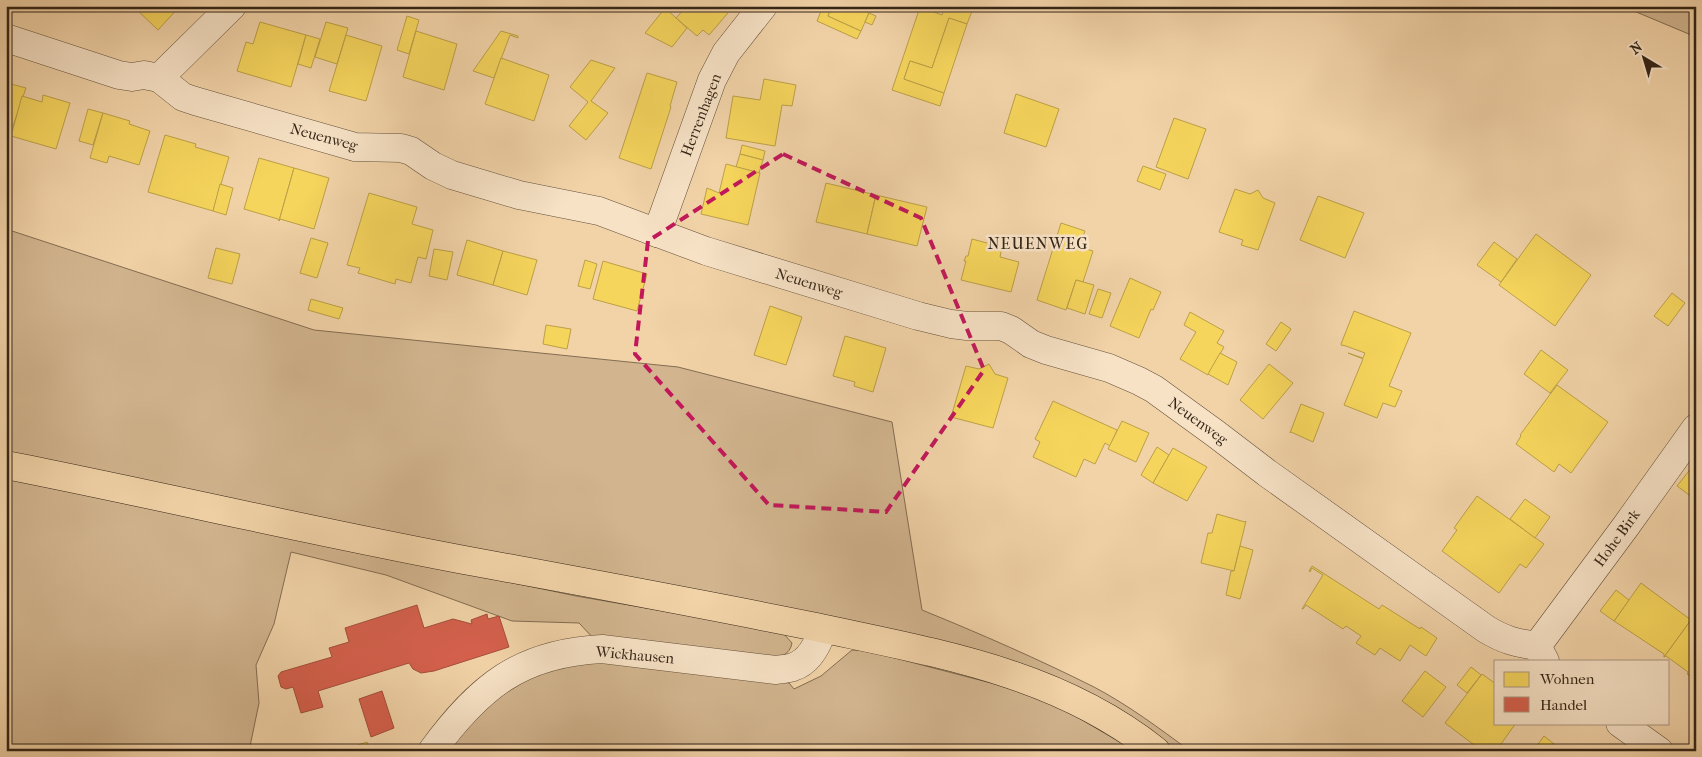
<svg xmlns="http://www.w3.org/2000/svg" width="1702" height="757" viewBox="0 0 1702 757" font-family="'IM FELL French Canon',serif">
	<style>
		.green { fill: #d2b58f; stroke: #836d52 }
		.homes { fill: #f6d55c; stroke: #bca047 }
		.shops { fill: #d6604d; stroke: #a54e3c }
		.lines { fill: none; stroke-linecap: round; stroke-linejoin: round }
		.minor-casing { stroke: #64503a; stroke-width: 29 }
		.major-casing { stroke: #342516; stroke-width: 29 }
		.minor { stroke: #f7e2c6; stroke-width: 28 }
		.major { stroke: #f2d3a8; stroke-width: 28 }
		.marked { fill: none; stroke: #c2185b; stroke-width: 4; stroke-dasharray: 10 6; stroke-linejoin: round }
		.labels { text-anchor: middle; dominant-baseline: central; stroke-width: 5; stroke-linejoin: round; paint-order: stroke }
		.street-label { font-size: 15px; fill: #342516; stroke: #f7e2c6 }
		.neighbourhood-label { font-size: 16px; letter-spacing: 1px; fill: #342516; stroke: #f7e2c6 }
	</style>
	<rect width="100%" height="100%" fill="#f2d3a8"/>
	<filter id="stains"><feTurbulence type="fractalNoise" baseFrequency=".004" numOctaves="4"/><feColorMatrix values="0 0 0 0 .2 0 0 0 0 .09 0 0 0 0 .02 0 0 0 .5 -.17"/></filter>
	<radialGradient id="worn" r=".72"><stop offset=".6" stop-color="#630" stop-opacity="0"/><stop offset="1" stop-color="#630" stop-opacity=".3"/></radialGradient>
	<g class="green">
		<path d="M 1622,6 L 1696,6 L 1696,37 Z"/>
		<path d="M 6,229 L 314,330 L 678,367 L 892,422 L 922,610 C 981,634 1038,659 1094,687 C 1128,705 1159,728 1190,751 L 1176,751 L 1160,738 L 1109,704 L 520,559 L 6,453 Z"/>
		<path d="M 6,477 L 576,596 L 710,619 L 784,634 L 792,643 C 790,655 780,657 769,660 L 595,640 L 579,623 L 512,621 L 386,575 L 291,552 L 274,624 L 256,665 L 259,703 L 249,751 L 6,751 Z"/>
		<path d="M 852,650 L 868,651 L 1018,690 L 1060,707 L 1135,751 L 449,751 L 464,730 L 498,698 L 534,675 L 584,661 L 627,660 L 789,683 L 794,689 L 821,676 Z"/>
	</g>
	<g class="homes">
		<path d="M 133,6 L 180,6 L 158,30 Z"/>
		<path d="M 687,6 L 733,6 L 733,7 L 709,35 L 703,30 L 697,36 L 676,18 Z"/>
		<path d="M 823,6 L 832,6 L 828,16 L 861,31 L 857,39 L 817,21 Z"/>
		<path d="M 832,6 L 855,6 L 869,13 L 861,31 L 828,16 Z"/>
		<path d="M 857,6 L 873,6 L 870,12 Z"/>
		<path d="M 945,6 L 974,6 L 967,24 L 949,18 L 932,68 L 910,61 L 904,79 L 944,93 L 940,106 L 892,90 L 920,7 L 942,15 Z"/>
		<path d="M 665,8 L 687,28 L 672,47 L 645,33 Z"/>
		<path d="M 869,13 L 876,16 L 872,25 L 865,22 Z"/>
		<path d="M 407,16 L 419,20 L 409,54 L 397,50 Z"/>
		<path d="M 949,18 L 967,24 L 944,93 L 904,79 L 910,61 L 932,68 Z"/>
		<path d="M 260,22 L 306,35 L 291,87 L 237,71 L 246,42 L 253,44 Z"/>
		<path d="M 326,22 L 348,28 L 337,64 L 315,57 Z"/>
		<path d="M 416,31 L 457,44 L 444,90 L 403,77 Z"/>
		<path d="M 501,31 L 518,36 L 518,38 L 510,35 L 494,78 L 473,71 Z"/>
		<path d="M 306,35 L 320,39 L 311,68 L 298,64 Z"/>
		<path d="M 346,35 L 382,46 L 366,101 L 329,91 Z"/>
		<path d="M 501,58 L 549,75 L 534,121 L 485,104 Z"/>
		<path d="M 591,60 L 615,68 L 591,101 L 608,113 L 586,140 L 569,126 L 588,102 L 570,87 Z"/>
		<path d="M 647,73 L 677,82 L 670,106 L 671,107 L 651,169 L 619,158 Z"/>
		<path d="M 764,79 L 796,85 L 792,106 L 782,105 L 775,146 L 726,138 L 733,96 L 760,100 Z"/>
		<path d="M 11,84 L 26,88 L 13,126 L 6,124 L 6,100 Z"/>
		<path d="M 1016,94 L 1059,109 L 1046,147 L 1004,133 Z"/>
		<path d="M 43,95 L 70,103 L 56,149 L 11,136 L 22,96 L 42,102 Z"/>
		<path d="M 88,109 L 103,113 L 93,145 L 79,141 Z"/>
		<path d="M 103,113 L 130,121 L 129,124 L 150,131 L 139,165 L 109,156 L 107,163 L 90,158 Z"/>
		<path d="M 1174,118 L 1206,129 L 1188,179 L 1156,167 Z"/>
		<path d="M 165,135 L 196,144 L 195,147 L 229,157 L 213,211 L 148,192 Z"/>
		<path d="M 742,145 L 765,151 L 763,160 L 740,154 Z"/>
		<path d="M 740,154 L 763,160 L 759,173 L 736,167 Z"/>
		<path d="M 259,158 L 294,168 L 279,221 L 278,219 L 244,209 Z"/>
		<path d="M 726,164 L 760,173 L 748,225 L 701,214 L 707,188 L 719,193 Z"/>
		<path d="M 1143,166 L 1166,174 L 1160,190 L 1137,181 Z"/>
		<path d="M 294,168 L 329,178 L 314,229 L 280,219 L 279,221 Z"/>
		<path d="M 826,183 L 876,195 L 867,234 L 816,222 Z"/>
		<path d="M 220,184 L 233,188 L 226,215 L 213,211 Z"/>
		<path d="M 1235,189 L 1250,194 L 1258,190 L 1263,198 L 1275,203 L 1258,250 L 1241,245 L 1243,240 L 1219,232 Z"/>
		<path d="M 369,193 L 417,207 L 412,224 L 433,230 L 426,259 L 418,257 L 411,283 L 396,279 L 395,284 L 358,273 L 360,268 L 347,265 Z"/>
		<path d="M 876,195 L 927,207 L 917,246 L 867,234 Z"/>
		<path d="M 1318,196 L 1364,213 L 1345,258 L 1300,240 Z"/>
		<path d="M 1061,223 L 1085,231 L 1079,247 L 1093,251 L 1083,282 L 1076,280 L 1066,310 L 1037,300 Z"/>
		<path d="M 1536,234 L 1591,275 L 1555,326 L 1499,285 Z"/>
		<path d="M 311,238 L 328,243 L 317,278 L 300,273 Z"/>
		<path d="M 972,239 L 1002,247 L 1000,257 L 1019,262 L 1011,292 L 961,280 L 966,261 L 964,261 L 966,256 L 968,256 Z"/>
		<path d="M 467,240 L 503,251 L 493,285 L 457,275 Z"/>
		<path d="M 1494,242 L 1517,259 L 1501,282 L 1477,265 Z"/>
		<path d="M 216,248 L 240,254 L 232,284 L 208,278 Z"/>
		<path d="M 434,249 L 453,252 L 447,280 L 429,276 Z"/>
		<path d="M 503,251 L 537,260 L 527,295 L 493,285 Z"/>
		<path d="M 585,260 L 597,264 L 590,289 L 578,286 Z"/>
		<path d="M 603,261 L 647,274 L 637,311 L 593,299 Z"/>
		<path d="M 1130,278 L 1161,292 L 1153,310 L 1151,309 L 1139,338 L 1110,326 Z"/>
		<path d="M 1076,280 L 1094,285 L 1085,314 L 1067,308 Z"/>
		<path d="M 1098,289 L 1111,293 L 1102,318 L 1089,314 Z"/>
		<path d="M 1672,293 L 1685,303 L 1668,326 L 1654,316 Z"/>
		<path d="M 311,299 L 343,308 L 339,319 L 308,310 Z"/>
		<path d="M 770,306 L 802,317 L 786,365 L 754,355 Z"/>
		<path d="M 1354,311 L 1411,333 L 1389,386 L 1402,391 L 1395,407 L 1383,403 L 1377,418 L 1344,405 L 1363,359 L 1348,353 L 1363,358 L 1365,353 L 1343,345 L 1342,346 L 1341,344 Z"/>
		<path d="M 1190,312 L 1224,331 L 1217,343 L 1224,347 L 1208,375 L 1180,359 L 1196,332 L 1184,325 Z"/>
		<path d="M 1281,322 L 1291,329 L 1276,351 L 1266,344 Z"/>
		<path d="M 546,325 L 571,329 L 567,349 L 543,344 Z"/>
		<path d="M 845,336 L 886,348 L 873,392 L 854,386 L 855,382 L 833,376 Z"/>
		<path d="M 1541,350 L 1568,370 L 1550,393 L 1524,374 Z"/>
		<path d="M 1220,353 L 1237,362 L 1228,385 L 1208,374 Z"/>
		<path d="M 989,364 L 995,374 L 1008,378 L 993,428 L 951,417 L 966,366 L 979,369 Z"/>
		<path d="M 1269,364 L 1293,383 L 1263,419 L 1240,400 Z"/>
		<path d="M 1557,385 L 1608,422 L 1571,473 L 1559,464 L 1554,472 L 1516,444 L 1521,436 L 1520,435 Z"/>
		<path d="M 1053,401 L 1117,430 L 1110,446 L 1105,443 L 1095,464 L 1084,459 L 1076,477 L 1033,457 L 1040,442 L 1035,439 Z"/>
		<path d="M 1301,404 L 1324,413 L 1313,442 L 1291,432 L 1290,433 Z"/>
		<path d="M 1122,421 L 1149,433 L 1136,462 L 1108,449 Z"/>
		<path d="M 1157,447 L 1169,455 L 1153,483 L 1141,475 Z"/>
		<path d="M 1173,448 L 1207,467 L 1187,501 L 1153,483 Z"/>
		<path d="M 1696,462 L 1696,500 L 1677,486 Z"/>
		<path d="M 1477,496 L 1544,544 L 1526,568 L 1520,564 L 1499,593 L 1442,551 L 1457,530 L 1454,528 Z"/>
		<path d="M 1525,499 L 1550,517 L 1535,538 L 1510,519 Z"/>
		<path d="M 1217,514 L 1245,522 L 1246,521 L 1234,571 L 1201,563 L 1208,533 L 1212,533 Z"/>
		<path d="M 1240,546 L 1253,550 L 1240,599 L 1226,595 L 1231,571 L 1234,571 Z"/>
		<path d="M 1312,566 L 1379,609 L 1382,605 L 1420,629 L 1421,627 L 1437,638 L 1426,656 L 1410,645 L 1400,661 L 1380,648 L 1375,655 L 1356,643 L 1361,636 L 1346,626 L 1343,629 L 1306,605 L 1303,609 L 1302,609 L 1323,575 L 1312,568 L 1310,572 L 1309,571 Z"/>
		<path d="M 1641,583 L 1691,620 L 1664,657 L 1664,654 L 1614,621 Z"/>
		<path d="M 1616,590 L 1629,600 L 1614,621 L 1600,611 Z"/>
		<path d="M 1691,620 L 1696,623 L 1696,680 L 1687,674 L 1688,672 L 1666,656 L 1664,657 Z"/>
		<path d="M 1471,667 L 1481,675 L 1467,693 L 1457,685 Z"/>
		<path d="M 1425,671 L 1446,687 L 1423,717 L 1402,701 Z"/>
		<path d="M 1482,674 L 1496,684 L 1496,723 L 1516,723 L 1496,751 L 1482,751 L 1445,723 Z"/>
		<path d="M 1544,736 L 1563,751 L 1533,751 Z"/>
		<path d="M 367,742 L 371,751 L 344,751 L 343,750 Z"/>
		<path d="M 332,745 L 333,751 L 312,751 Z"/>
	</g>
	<g class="shops">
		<path d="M 417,605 L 424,628 L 453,619 L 472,624 L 471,620 L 487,614 L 488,619 L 499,616 L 509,647 L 434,671 L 421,673 L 413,669 L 409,663 L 318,691 L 323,707 L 301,713 L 293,687 L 286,689 L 281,687 L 278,676 L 281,672 L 332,657 L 329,648 L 349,642 L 345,628 Z"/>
		<path d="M 382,691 L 394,728 L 371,737 L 359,699 Z"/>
	</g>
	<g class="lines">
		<g class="minor-casing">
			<g id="minor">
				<path d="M 6,38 L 119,75 L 132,77 L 144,75 L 159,78 L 183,97 L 195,101 L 355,147 L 401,148 L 411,151 L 433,166 L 452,175 L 519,195 L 599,211 L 706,251 L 918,316 L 951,324 L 967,326 L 1001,326 L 1011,330 L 1031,344 L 1046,350 L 1109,368 L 1139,381 L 1154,389 L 1216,434 L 1267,473 L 1486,629 C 1504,640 1516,643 1537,646 L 1545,661"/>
				<path d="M 159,78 L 232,6"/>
				<path d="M 657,233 L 712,80 L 726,53 L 763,6"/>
				<path d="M 1537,646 L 1626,526 L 1696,428"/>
				<path d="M 1620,723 L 1659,751"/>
				<path d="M 432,751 C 479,687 520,653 602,649 L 776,670 C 782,669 788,669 793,667 C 809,662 818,644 823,629"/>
			</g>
		</g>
		<g class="major-casing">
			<path id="major" d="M 6,465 C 163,496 318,533 475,562 C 589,583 703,604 816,627 C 936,653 1057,672 1156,751"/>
		</g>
		<use href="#minor" class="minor"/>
		<use href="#major" class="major"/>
	</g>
	<path class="marked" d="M 783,154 L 921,218 L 984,370 L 886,512 L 769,505 L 635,354 L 648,241 Z"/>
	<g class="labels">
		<g class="street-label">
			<text transform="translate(701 115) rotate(-69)">Herrenhagen</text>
			<text transform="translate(324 137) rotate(15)">Neuenweg</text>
			<text transform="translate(809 283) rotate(17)">Neuenweg</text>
			<text transform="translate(1198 421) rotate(36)">Neuenweg</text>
			<text transform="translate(1617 538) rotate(-54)">Hohe Birk</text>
			<text transform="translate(635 655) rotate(5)">Wickhausen</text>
		</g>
		<g class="neighbourhood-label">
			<text x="1038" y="243">NEUENWEG</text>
		</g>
	</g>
	<rect width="1702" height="757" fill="none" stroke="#f2d3a8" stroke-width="25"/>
	<rect x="8" y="8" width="1687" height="742" fill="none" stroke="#342516" stroke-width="2.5"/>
	<rect x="12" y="12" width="1677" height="732" fill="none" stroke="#342516"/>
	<rect x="1494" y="660" width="175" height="65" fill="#f7e2c6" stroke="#a99680"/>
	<rect x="1504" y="672" width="25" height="15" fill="#f6d55c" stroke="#a99680"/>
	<text x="1540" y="684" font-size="15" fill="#342516">Wohnen</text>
	<rect x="1504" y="697" width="25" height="15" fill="#d6604d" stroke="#a99680"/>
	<text x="1540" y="710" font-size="15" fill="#342516">Handel</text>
	<g transform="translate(1644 58) rotate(322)" stroke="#f7e2c6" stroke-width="4" paint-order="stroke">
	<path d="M0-4L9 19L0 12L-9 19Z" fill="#342516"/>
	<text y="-8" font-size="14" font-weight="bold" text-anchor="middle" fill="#342516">N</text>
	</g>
	<rect width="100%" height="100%" filter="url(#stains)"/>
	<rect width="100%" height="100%" fill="url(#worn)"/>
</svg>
